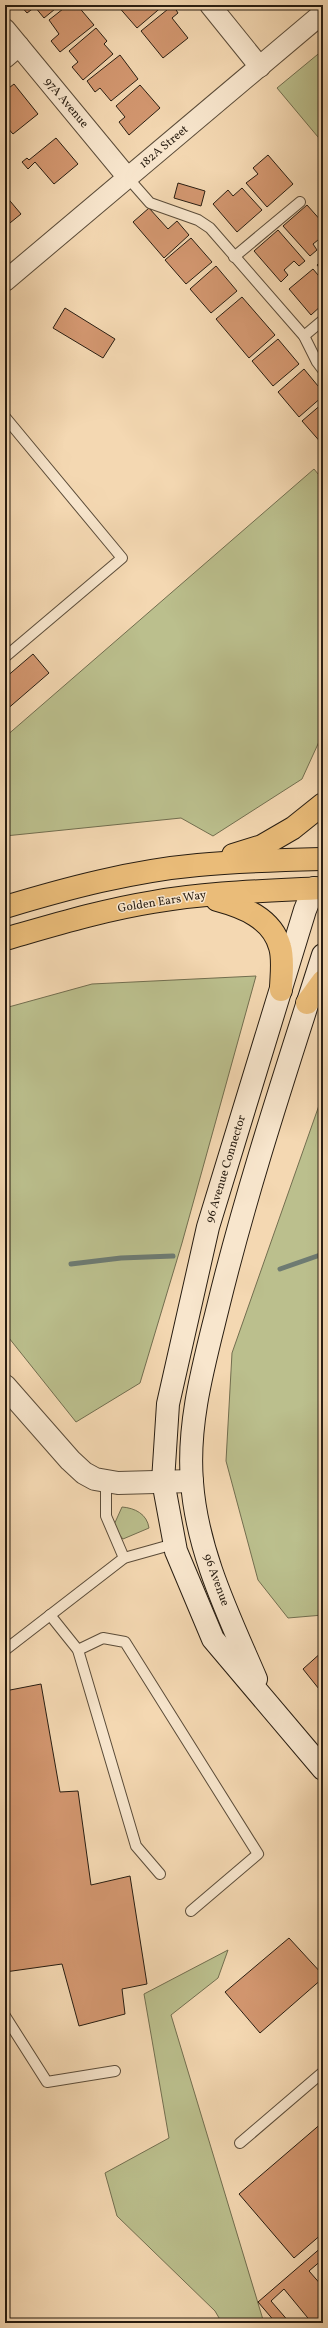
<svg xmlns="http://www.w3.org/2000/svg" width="328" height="2328" viewBox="0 0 328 2328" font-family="Vollkorn,serif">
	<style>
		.green { fill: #bbbf8d; stroke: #726e4f }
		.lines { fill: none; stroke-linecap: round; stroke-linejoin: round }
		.stream { stroke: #6e7b72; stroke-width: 5 }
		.building { fill: #d39770; stroke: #281d11 }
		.service-casing { stroke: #5b4c39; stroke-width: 12 }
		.minor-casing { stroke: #5b4c39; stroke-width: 22 }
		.tertiary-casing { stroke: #5b4c39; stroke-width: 24 }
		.secondary-casing { stroke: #281d11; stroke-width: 24 }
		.primary-casing { stroke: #281d11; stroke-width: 24 }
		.service { stroke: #f8e6cd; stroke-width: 10 }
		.minor { stroke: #f8e6cd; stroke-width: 20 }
		.tertiary { stroke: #f8e6cd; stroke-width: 22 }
		.secondary { stroke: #f8e6cd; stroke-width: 22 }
		.primary { stroke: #eabc79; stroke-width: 22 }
		.labels { text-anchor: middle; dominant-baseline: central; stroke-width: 3; stroke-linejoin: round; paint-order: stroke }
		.street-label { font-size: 12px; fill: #281d11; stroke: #f8e6cd }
	</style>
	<rect width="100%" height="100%" fill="#f4d8b2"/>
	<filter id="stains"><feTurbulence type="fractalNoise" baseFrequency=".005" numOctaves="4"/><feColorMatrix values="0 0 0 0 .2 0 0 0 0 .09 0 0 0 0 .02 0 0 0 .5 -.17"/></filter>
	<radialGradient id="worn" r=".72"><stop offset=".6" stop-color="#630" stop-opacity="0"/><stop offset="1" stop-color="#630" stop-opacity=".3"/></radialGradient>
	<g class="green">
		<path d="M 323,50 L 323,143 L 277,88 Z"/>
		<path d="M 314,469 L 323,480 L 323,733 L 302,779 L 213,836 L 181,818 L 5,836 L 5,737 Z"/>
		<path d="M 256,976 L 182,1243 L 140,1383 L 76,1422 L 5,1333 L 5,1008 L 92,984 Z"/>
		<path d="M 323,1094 L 323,1615 L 288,1618 L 258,1580 L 226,1461 L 232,1353 Z"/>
		<path d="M 122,1507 C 135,1508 147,1514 149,1528 L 123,1539 L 113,1527 Z"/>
		<path d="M 228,1950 L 218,1978 L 171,2015 L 264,2323 L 222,2323 L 215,2311 L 117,2216 L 105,2173 L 169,2138 L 144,1994 Z"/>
	</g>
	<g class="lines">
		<g class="stream">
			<path d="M 71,1264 L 121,1258 L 173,1256"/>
			<path d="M 280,1269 L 323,1254"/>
		</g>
	</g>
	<g class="building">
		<path d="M 20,5 L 60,5 L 44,18 L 35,7 L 27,13 Z"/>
		<path d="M 68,5 L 77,5 L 94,25 L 60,52 L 51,41 L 59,34 L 49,20 Z"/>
		<path d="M 117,5 L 164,5 L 137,28 Z"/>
		<path d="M 173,5 L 178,13 L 172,18 L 188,38 L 163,58 L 141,31 Z"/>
		<path d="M 96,28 L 107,41 L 104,44 L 113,54 L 83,80 L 72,67 L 78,62 L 69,51 Z"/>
		<path d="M 120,55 L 138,79 L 111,101 L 100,88 L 95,92 L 87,81 Z"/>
		<path d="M 14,84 L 38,114 L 13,134 L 5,125 L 5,91 Z"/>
		<path d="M 140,85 L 160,108 L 129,135 L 119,122 L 125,117 L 116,106 Z"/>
		<path d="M 56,138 L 78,164 L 54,184 L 35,162 L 28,169 L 22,162 L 27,158 L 29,160 Z"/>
		<path d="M 268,155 L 293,184 L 267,207 L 246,183 L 258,174 L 253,168 Z"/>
		<path d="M 178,183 L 205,191 L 201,206 L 174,198 Z"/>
		<path d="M 242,188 L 262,210 L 237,232 L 213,204 L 228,190 L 233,196 Z"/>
		<path d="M 5,195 L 21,214 L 5,227 Z"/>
		<path d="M 307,205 L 323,223 L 323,236 L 313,244 L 317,250 L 310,256 L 283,226 Z"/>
		<path d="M 149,208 L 168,229 L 177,221 L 189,235 L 164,258 L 133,222 Z"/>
		<path d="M 278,230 L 305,261 L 299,266 L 294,261 L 284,270 L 288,275 L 281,282 L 254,251 Z"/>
		<path d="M 191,238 L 212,262 L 186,284 L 165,260 Z"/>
		<path d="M 323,259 L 323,272 L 317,265 Z"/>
		<path d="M 216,266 L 237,291 L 211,313 L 190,289 Z"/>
		<path d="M 313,269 L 323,281 L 323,304 L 311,315 L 289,289 Z"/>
		<path d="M 242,297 L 275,335 L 249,358 L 216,319 Z"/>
		<path d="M 65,308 L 115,339 L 103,358 L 53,328 Z"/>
		<path d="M 278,339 L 299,364 L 273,386 L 252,361 Z"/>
		<path d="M 304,369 L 323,392 L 323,396 L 299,417 L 278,392 Z"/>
		<path d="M 323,403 L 323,445 L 302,421 Z"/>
		<path d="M 33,654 L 49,673 L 5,711 L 5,678 Z"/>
		<path d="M 323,1651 L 323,1694 L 303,1669 Z"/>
		<path d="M 41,1684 L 60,1792 L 78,1791 L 91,1885 L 130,1876 L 147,1984 L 122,1989 L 125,2014 L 79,2026 L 62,1964 L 5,1972 L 5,1691 Z"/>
		<path d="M 289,1938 L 323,1975 L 323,1978 L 260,2033 L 225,1992 Z"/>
		<path d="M 323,2122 L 323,2233 L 294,2258 L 239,2194 Z"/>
		<path d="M 323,2246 L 323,2259 L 309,2271 L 323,2287 L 323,2315 L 312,2323 L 284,2289 L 271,2301 L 290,2323 L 276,2323 L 258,2302 Z"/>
	</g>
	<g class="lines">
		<g class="service-casing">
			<g id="service">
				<path d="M 128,178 L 150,203 L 198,220 L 210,228 L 304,336 L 317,362 L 323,370"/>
				<path d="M 234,257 L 300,202"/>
				<path d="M 304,336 L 323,320"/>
				<path d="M 5,417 L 122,558 L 5,657"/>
				<path d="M 106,1482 L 106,1516 L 124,1558"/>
				<path d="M 50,1615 L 78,1650 L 136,1846 L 160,1874"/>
				<path d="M 5,1650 L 124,1558 L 174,1544"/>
				<path d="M 78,1650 L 103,1638 L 125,1642 L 258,1854 L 191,1911"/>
				<path d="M 5,2016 L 47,2082 L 115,2071"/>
				<path d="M 240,2143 L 323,2072"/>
			</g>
		</g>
		<g class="minor-casing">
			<g id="minor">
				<path d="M 210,5 L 260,67"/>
				<path d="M 5,29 L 128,178"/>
				<path d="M 5,58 L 19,46"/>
				<path d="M 5,281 L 323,13"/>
			</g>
		</g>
		<g class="tertiary-casing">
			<path id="tertiary" d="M 5,1386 L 70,1460 L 84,1473 L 95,1479 L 118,1483 L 192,1481"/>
		</g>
		<g class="secondary-casing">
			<g id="secondary">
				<path d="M 314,888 L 305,910 L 208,1227 L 168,1404 L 163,1481 L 176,1551 L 213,1639 L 323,1769"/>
				<path d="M 256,1679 C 229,1616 197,1552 192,1482 C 187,1423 204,1364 218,1307 C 247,1188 286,1071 323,955"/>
			</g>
		</g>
		<g class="primary-casing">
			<g id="primary">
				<path d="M 233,855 L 262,846 L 293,828 L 323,804"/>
				<path d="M 217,900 C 243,907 272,918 280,947 C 284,960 281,977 281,990"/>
				<path d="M 5,907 C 68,888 132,871 198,865 C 239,861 282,860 323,859"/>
				<path d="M 5,939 C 54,925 103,910 153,902 C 209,892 266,891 323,888"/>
				<path d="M 307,1003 L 323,981"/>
			</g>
		</g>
		<use href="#service" class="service"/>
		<use href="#minor" class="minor"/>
		<use href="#tertiary" class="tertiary"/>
		<use href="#secondary" class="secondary"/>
		<use href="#primary" class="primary"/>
	</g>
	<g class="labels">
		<g class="street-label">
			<text transform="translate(66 103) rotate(50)">97A Avenue</text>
			<text transform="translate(164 147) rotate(-40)">182A Street</text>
			<text transform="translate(162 902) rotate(-9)">Golden Ears Way</text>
			<text transform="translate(226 1169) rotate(-73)">96 Avenue Connector</text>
			<text transform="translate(216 1580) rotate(70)">96 Avenue</text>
		</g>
	</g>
	<rect width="328" height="2328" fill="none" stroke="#f4d8b2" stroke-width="20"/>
	<rect x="6" y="6" width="316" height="2316" fill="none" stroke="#281d11" stroke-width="2"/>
	<rect x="10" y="10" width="308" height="2308" fill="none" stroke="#281d11"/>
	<rect width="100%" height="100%" filter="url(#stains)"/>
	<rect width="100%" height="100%" fill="url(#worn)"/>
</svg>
